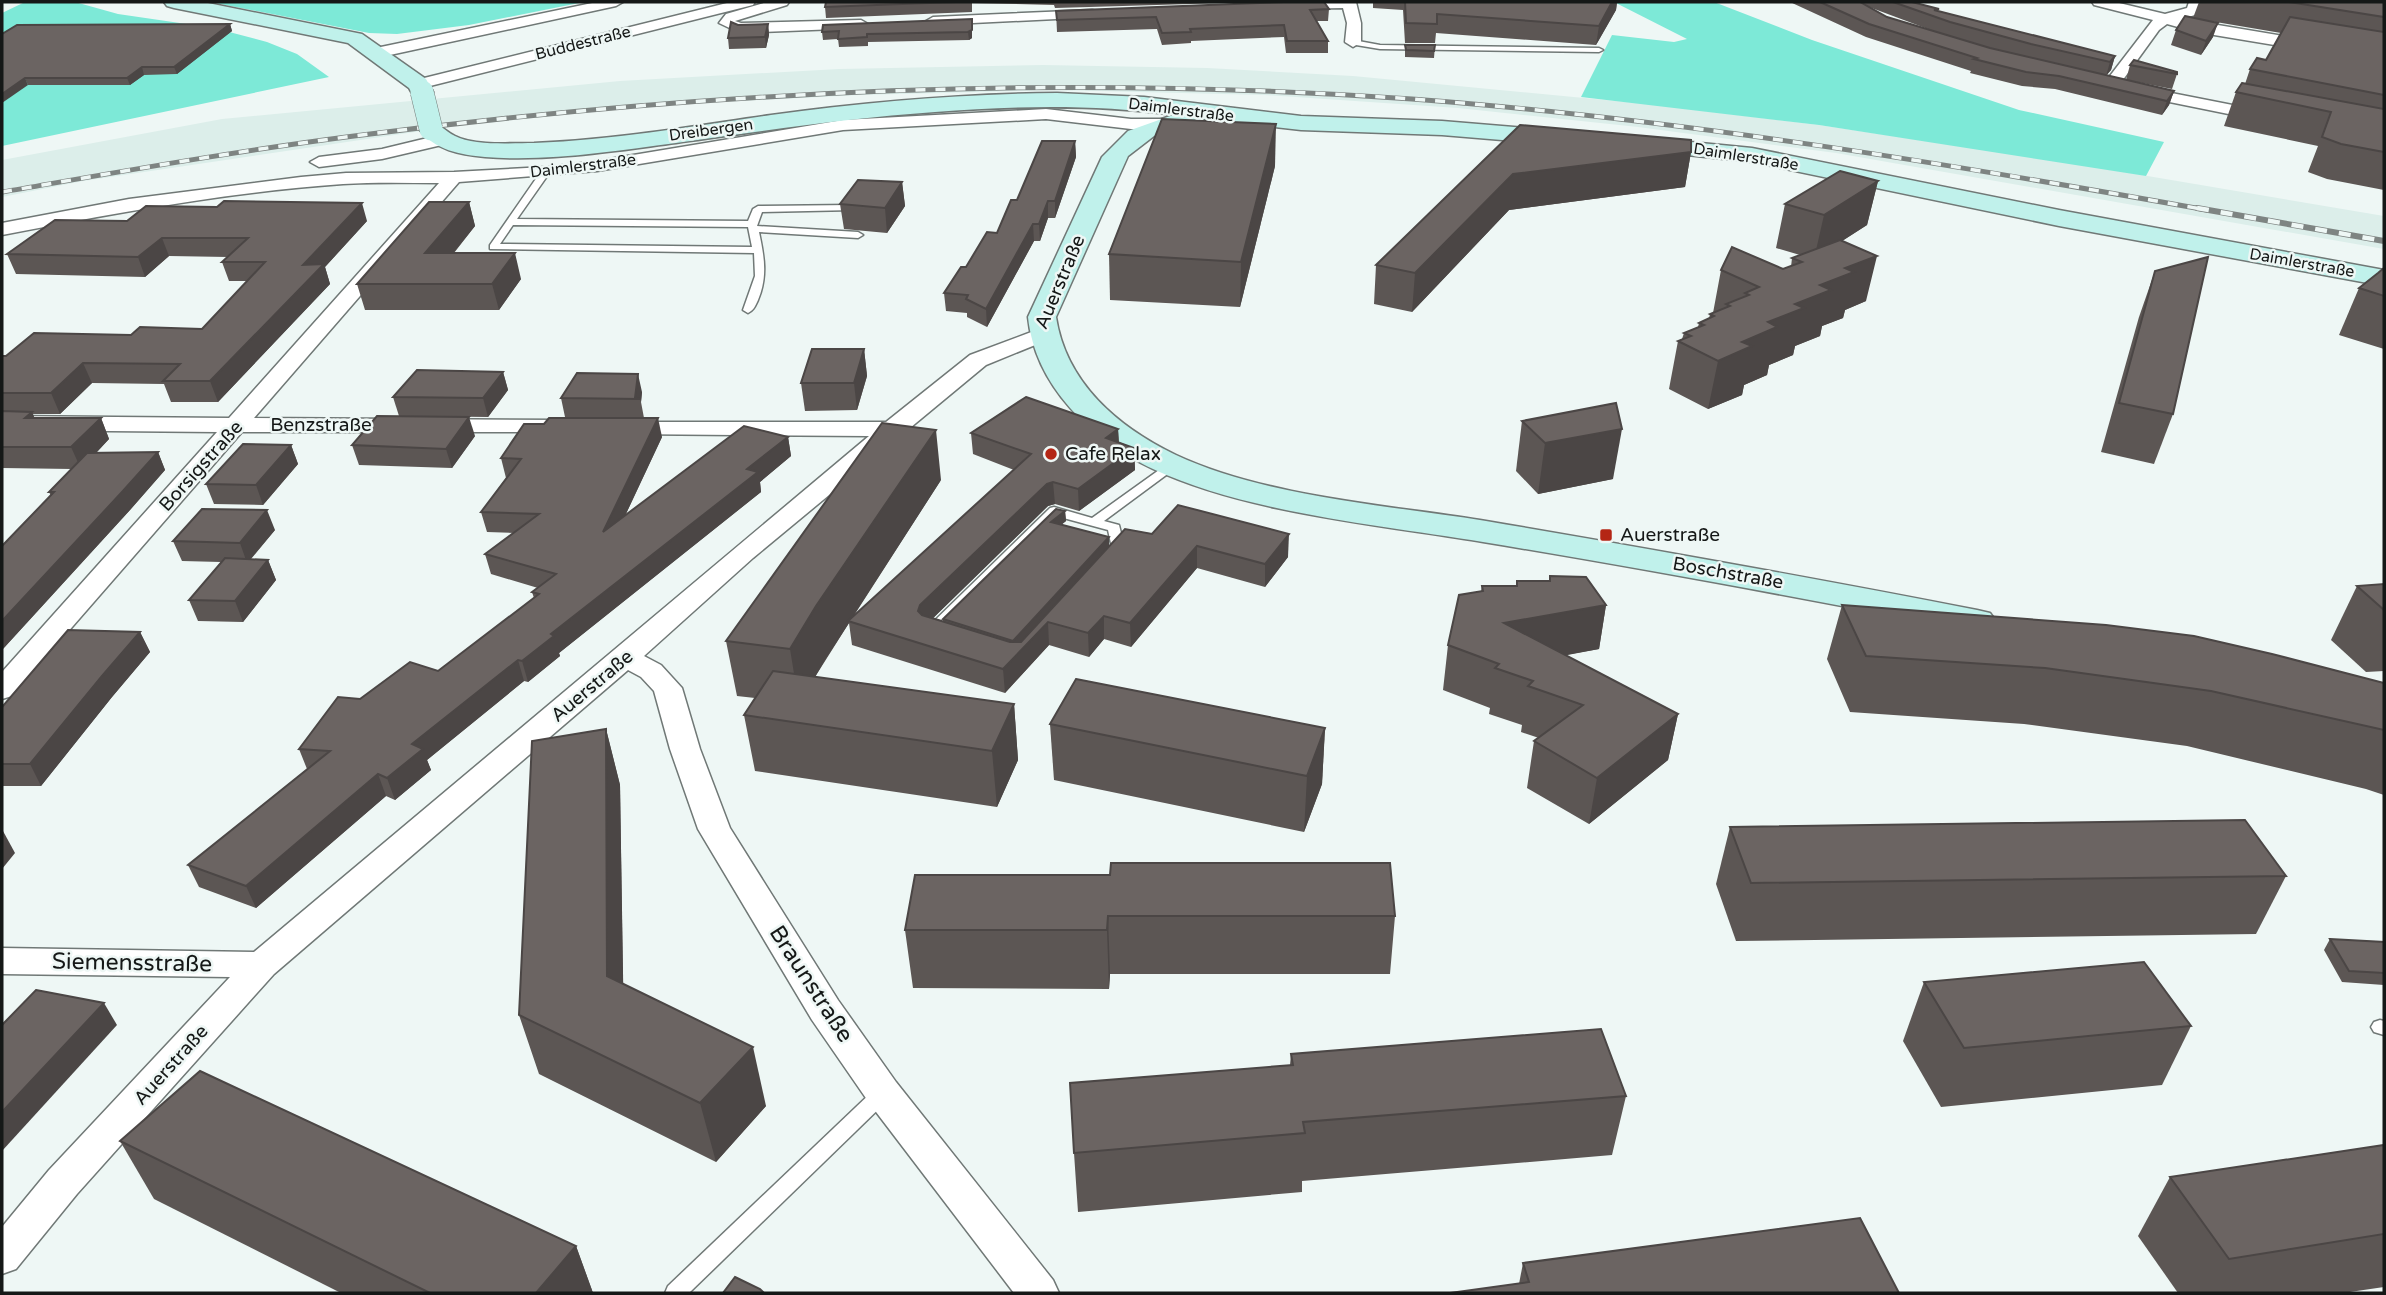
<svg xmlns="http://www.w3.org/2000/svg" width="2386" height="1295" viewBox="0 0 2386 1295" font-family="'Varela Round',sans-serif">
	<style>
		.built { fill: #dceeea }
		.green { fill: #7de9d7 }
		.lines { fill: none; stroke-linecap: round; stroke-linejoin: round }
		.lane-casing { stroke: #707876; stroke-width: 3 }
		.street-casing { stroke: #707876; stroke-width: 3 }
		.secondary-casing { stroke: #707876; stroke-width: 3 }
		.lane { fill: #fff; fill-rule: evenodd }
		.street { fill: #fff; fill-rule: evenodd }
		.secondary { fill: #c0f1eb; fill-rule: evenodd }
		.rail-far1-casing { stroke: #7e8482; stroke-width: 5 }
		.rail-casing { stroke: #7e8482; stroke-width: 6 }
		.rail-far1 { stroke: #eef7f5; stroke-width: 3.5; stroke-dasharray: 10; stroke-linecap: butt }
		.rail { stroke: #eef7f5; stroke-width: 4.5; stroke-dasharray: 12; stroke-linecap: butt }
		.secondary-bridge-casing { stroke: #707876; stroke-width: 24; stroke-linecap: butt }
		.secondary-bridge { stroke: #c0f1eb; stroke-width: 23 }
		.wall { fill: #5c5654; fill-rule: evenodd }
		.shaded-wall { fill: #4b4645 }
		.building { fill: #6b6462; stroke: #4b4645; stroke-width: 2 }
		.poi-dot { fill: #b42615; stroke: #eef7f5; stroke-width: 2.5 }
		.labels { text-anchor: middle; dominant-baseline: central; stroke-width: 5; stroke-linejoin: round; paint-order: stroke }
		.far-street-label { font-size: 16px; fill: #151817; stroke: #eef7f5 }
		.street-label { font-size: 19px; fill: #151817; stroke: #eef7f5 }
		.poi-label { font-size: 19px; fill: #151817; stroke: #eef7f5; text-anchor: start }
		.near-street-label { font-size: 23px; fill: #151817; stroke: #eef7f5 }
	</style>
	<rect width="100%" height="100%" fill="#eef7f5"/>
	<path class="built" d="M 1043,65 L 1207,68 L 1353,76 L 1647,104 L 1819,125 L 2053,160 L 2384,216 L 2384,249 L 1836,153 L 1638,127 L 1458,108 L 1265,95 L 1056,90 L 859,95 L 661,105 L 455,126 L 83,181 L 2,197 L 2,160 L 222,119 L 620,81 L 839,69 Z"/>
	<g class="green">
		<path d="M 25,2 L 75,2 L 118,14 L 214,28 L 267,42 L 297,54 L 329,77 L 2,146 L 2,13 Z"/>
		<path d="M 210,2 L 584,2 L 469,25 L 397,34 L 369,33 Z"/>
		<path d="M 1614,2 L 1714,2 L 1812,40 L 2019,110 L 2164,142 L 2146,176 L 1819,125 L 1581,97 L 1612,35 L 1674,42 L 1687,39 Z"/>
	</g>
	<g class="lines">
		<g class="lane-casing">
			<g id="lane">
				<path d="M 1353,40 L 1380,45 L 1599,48 L 1603,50 L 1599,52 L 1380,49 L 1350,44 L 1350,40 Z"/>
				<path d="M 545,169 L 550,172 L 517,219 L 748,221 L 753,209 L 758,206 L 851,205 L 856,208 L 854,210 L 762,212 L 757,226 L 858,232 L 863,235 L 858,238 L 759,232 C 764,256 768,276 758,300 C 755,306 754,310 748,313 L 743,310 L 755,276 L 754,253 L 490,249 L 490,245 L 542,170 ZM 513,225 L 748,227 L 752,247 L 500,244 Z"/>
				<path d="M 1173,460 L 1179,464 L 1177,467 L 1104,521 L 1119,525 L 1125,549 L 1023,663 L 1013,663 L 925,636 L 923,633 L 925,630 L 1050,508 L 1054,507 L 1092,518 ZM 1056,516 L 1108,530 L 1112,548 L 1015,655 L 939,631 Z"/>
				<path d="M 2380,1020 L 2384,1021 L 2384,1035 L 2374,1032 L 2371,1027 L 2374,1022 Z"/>
				<path d="M 883,1086 L 890,1088 L 892,1093 L 890,1098 L 689,1293 L 665,1293 L 668,1286 L 876,1088 Z"/>
			</g>
		</g>
		<g class="street-casing">
			<g id="street">
				<path d="M 597,2 L 623,2 L 616,6 L 376,58 L 368,53 L 376,48 Z"/>
				<path d="M 731,2 L 755,2 L 753,5 L 418,89 L 410,84 L 412,81 Z"/>
				<path d="M 767,2 L 789,2 L 787,5 L 735,21 L 741,23 L 861,20 L 868,24 L 861,28 L 740,33 L 719,23 L 726,14 Z"/>
				<path d="M 1286,2 L 1356,2 L 1361,23 L 1361,42 L 1353,47 L 1345,42 L 1347,23 L 1343,8 L 1281,9 L 1279,6 Z"/>
				<path d="M 2092,2 L 2115,2 L 2165,14 L 2187,8 L 2189,2 L 2203,2 L 2198,14 L 2182,19 L 2384,53 L 2384,63 L 2196,32 L 2167,24 L 2159,30 L 2117,88 L 2111,90 L 2103,85 L 2153,20 L 2094,5 Z"/>
				<path d="M 1092,10 L 1097,11 L 1099,14 L 1097,17 L 933,25 L 926,21 L 933,17 Z"/>
				<path d="M 2136,86 L 2268,112 L 2276,117 L 2268,122 L 2130,94 L 2128,91 Z"/>
				<path d="M 1046,109 L 1131,119 L 1164,119 L 1173,124 L 1164,129 L 1131,129 L 1046,119 L 843,130 L 597,171 L 459,182 L 254,418 L 559,420 L 567,422 L 571,427 L 567,432 L 242,432 L 12,696 L 2,699 L 2,672 L 217,432 L 2,430 L 2,416 L 229,418 L 439,183 C 407,183 375,182 343,184 C 229,192 115,213 2,235 L 2,223 L 129,199 L 301,177 L 346,173 L 454,172 L 545,167 L 597,161 L 843,120 Z"/>
				<path d="M 440,135 L 449,140 L 446,144 L 382,159 L 319,167 L 310,162 L 319,157 L 382,149 Z"/>
				<path d="M 1042,328 L 1050,329 L 1053,334 L 1050,339 L 986,365 L 753,558 L 644,656 L 661,665 L 682,688 L 700,749 L 730,828 L 838,1000 L 896,1082 L 1053,1280 L 1059,1293 L 1014,1293 L 870,1104 L 812,1020 L 698,829 L 670,749 L 654,691 L 641,677 L 628,670 L 274,974 L 77,1194 L 16,1269 L 2,1274 L 2,1227 L 49,1170 L 230,977 L 2,974 L 2,948 L 254,952 L 869,436 L 624,434 L 616,432 L 612,427 L 616,422 L 886,422 L 970,355 Z"/>
			</g>
		</g>
		<g class="secondary-casing">
			<g id="secondary">
				<path d="M 164,2 L 203,2 L 362,34 L 426,79 L 433,92 L 430,97 L 414,97 L 409,88 L 348,43 L 174,8 L 167,6 Z"/>
				<path d="M 1057,93 L 1144,97 L 1301,116 L 1442,121 L 1562,131 L 1570,133 L 1574,138 L 1570,143 L 1562,145 L 1442,135 L 1301,130 L 1203,119 L 1200,122 L 1154,136 L 1128,156 L 1056,317 C 1066,383 1118,427 1176,455 C 1266,497 1388,505 1486,521 C 1650,549 1814,578 1977,610 L 1990,613 L 1996,621 L 1990,629 L 1977,632 C 1813,600 1648,569 1483,542 C 1380,525 1247,513 1153,469 C 1092,440 1035,386 1028,317 L 1102,157 L 1128,131 L 1173,115 C 1094,104 1014,106 935,112 C 848,118 762,131 676,143 C 614,151 548,162 485,157 C 461,155 434,150 419,129 L 423,124 C 439,120 442,130 455,136 C 473,146 513,143 534,143 C 614,140 693,126 771,115 C 866,102 961,94 1057,93 Z"/>
				<path d="M 1639,137 L 1752,148 L 2059,210 L 2384,270 L 2384,286 L 2059,226 L 1752,162 L 1631,149 L 1627,144 L 1631,139 Z"/>
			</g>
		</g>
		<use href="#lane" class="lane"/>
		<use href="#street" class="street"/>
		<use href="#secondary" class="secondary"/>
		<g class="rail-far1-casing">
			<path id="rail-far1" d="M 2,192 C 119,172 236,151 354,136 C 704,91 1060,74 1412,99 C 1679,119 1943,163 2207,210"/>
		</g>
		<g class="rail-casing">
			<path id="rail" d="M 2197,208 L 2384,241"/>
		</g>
		<use href="#rail-far1" class="rail-far1"/>
		<use href="#rail" class="rail"/>
		<g class="secondary-bridge-casing">
			<path id="secondary-bridge" d="M 422,92 L 431,129"/>
		</g>
		<use href="#secondary-bridge" class="secondary-bridge"/>
	</g>
	<g class="wall">
		<path d="M 826,2 L 1258,2 L 1055,8 L 1054,5 L 972,3 L 972,12 L 826,18 L 825,7 Z"/>
		<path d="M 1373,2 L 1617,2 L 1616,10 L 1596,45 L 1436,33 L 1435,43 L 1405,43 L 1403,10 L 1373,8 Z"/>
		<path d="M 1790,2 L 1912,2 L 1938,11 L 2115,56 L 2111,70 L 2106,75 L 2126,80 L 2130,65 L 2177,74 L 2172,89 L 2132,81 L 2174,91 L 2169,105 L 2162,115 L 2055,89 L 2022,86 L 1970,73 L 1971,71 L 1866,37 ZM 1869,7 L 1936,32 L 1887,17 Z"/>
		<path d="M 2199,2 L 2384,2 L 2384,190 L 2327,179 L 2308,172 L 2318,146 L 2224,126 L 2236,92 L 2245,84 L 2250,69 L 2266,60 L 2281,33 L 2198,19 L 2213,37 L 2201,55 L 2171,45 L 2176,30 L 2193,18 Z"/>
		<path d="M 1329,9 L 1328,21 L 1316,21 L 1328,41 L 1328,53 L 1286,53 L 1284,37 L 1191,41 L 1191,43 L 1162,45 L 1157,29 L 1057,32 L 1056,11 Z"/>
		<path d="M 972,19 L 972,38 L 969,40 L 868,42 L 868,46 L 839,47 L 838,39 L 823,40 L 822,32 Z"/>
		<path d="M 230,24 L 232,31 L 177,74 L 144,75 L 130,85 L 28,85 L 2,34 Z"/>
		<path d="M 768,24 L 769,35 L 766,48 L 729,49 L 728,38 L 738,25 Z"/>
		<path d="M 1405,45 L 1435,45 L 1434,58 L 1405,57 Z"/>
		<path d="M 1520,125 L 1691,152 L 1685,187 L 1509,210 L 1412,312 L 1374,304 L 1376,265 Z"/>
		<path d="M 1075,141 L 1076,157 L 1055,218 L 1048,218 L 1040,241 L 1034,241 L 987,327 L 967,317 L 967,313 L 946,311 L 944,293 L 997,233 L 1017,200 Z"/>
		<path d="M 1275,166 L 1240,307 L 1110,300 L 1109,254 Z"/>
		<path d="M 1878,181 L 1867,225 L 1842,241 L 1866,301 L 1845,310 L 1843,318 L 1822,326 L 1820,336 L 1795,346 L 1793,355 L 1769,365 L 1767,375 L 1744,385 L 1742,395 L 1708,409 L 1669,389 L 1678,341 L 1682,339 L 1684,333 L 1698,327 L 1699,323 L 1709,319 L 1710,314 L 1713,313 L 1721,270 L 1783,269 L 1791,267 L 1792,258 L 1800,255 L 1776,248 L 1785,204 Z"/>
		<path d="M 902,182 L 905,206 L 887,233 L 844,229 L 840,204 Z"/>
		<path d="M 469,202 L 475,226 L 454,253 L 521,279 L 499,310 L 365,310 L 357,284 Z"/>
		<path d="M 127,221 L 367,221 L 325,267 L 330,284 L 218,402 L 171,402 L 164,384 L 92,383 L 60,414 L 33,414 L 34,418 L 101,418 L 109,439 L 96,453 L 158,452 L 165,470 L 130,510 L 2,650 L 2,546 L 51,496 L 49,492 L 72,469 L 2,468 L 2,356 L 131,335 L 202,329 L 247,281 L 229,281 L 222,262 L 228,257 L 169,256 L 145,277 L 16,274 L 7,254 Z"/>
		<path d="M 2384,268 L 2384,349 L 2339,335 L 2359,288 Z"/>
		<path d="M 2155,271 L 2173,414 L 2154,464 L 2101,452 L 2139,317 Z"/>
		<path d="M 864,349 L 867,376 L 857,410 L 805,411 L 801,383 Z"/>
		<path d="M 503,372 L 508,390 L 488,417 L 399,416 L 393,397 Z"/>
		<path d="M 642,392 L 641,402 L 644,418 L 565,417 L 561,398 Z"/>
		<path d="M 1522,421 L 1613,479 L 1538,494 L 1516,471 Z"/>
		<path d="M 1118,429 L 1119,442 L 1134,448 L 1135,470 L 1079,511 L 1055,504 L 1048,506 L 933,618 L 943,621 L 943,619 L 1065,511 L 1066,521 L 1061,525 L 1109,537 L 1109,547 L 1125,529 L 1288,557 L 1265,587 L 1197,568 L 1131,647 L 1104,639 L 1089,657 L 1049,645 L 1005,693 L 852,645 L 849,623 L 815,677 L 1014,704 L 1018,760 L 997,807 L 755,771 L 744,715 L 755,698 L 737,696 L 726,641 L 941,480 L 853,617 L 1014,470 L 973,454 L 971,433 Z"/>
		<path d="M 475,436 L 452,468 L 359,465 L 352,445 Z"/>
		<path d="M 662,437 L 625,516 L 788,437 L 791,456 L 760,482 L 761,492 L 559,653 L 560,656 L 528,682 L 524,681 L 427,760 L 431,770 L 395,800 L 386,796 L 256,908 L 199,887 L 188,865 L 307,769 L 299,749 L 360,699 L 438,671 L 534,598 L 532,592 L 538,588 L 491,574 L 485,554 L 514,533 L 487,532 L 481,512 L 506,478 L 501,458 Z"/>
		<path d="M 291,445 L 298,464 L 263,505 L 214,504 L 206,484 Z"/>
		<path d="M 275,530 L 251,559 L 268,560 L 276,580 L 243,622 L 198,621 L 189,600 L 221,562 L 182,561 L 173,541 Z"/>
		<path d="M 1550,576 L 1606,605 L 1599,649 L 1565,655 L 1678,714 L 1668,760 L 1589,824 L 1527,788 L 1534,741 L 1539,738 L 1521,732 L 1522,725 L 1489,714 L 1490,708 L 1443,690 L 1448,645 L 1481,592 L 1482,586 L 1516,586 L 1517,581 L 1549,581 Z"/>
		<path d="M 2384,584 L 2384,671 L 2366,672 L 2331,640 L 2357,586 Z"/>
		<path d="M 1842,605 L 2384,683 L 2384,795 L 2366,789 L 2187,746 L 2024,724 L 1850,712 L 1827,659 Z"/>
		<path d="M 140,632 L 150,652 L 112,697 L 41,786 L 2,786 L 2,707 Z"/>
		<path d="M 1050,724 L 1325,728 L 1322,784 L 1304,832 L 1054,780 Z"/>
		<path d="M 606,729 L 620,785 L 623,984 L 766,1106 L 716,1162 L 539,1074 L 519,1015 Z"/>
		<path d="M 1730,827 L 2286,876 L 2256,934 L 1736,941 L 1716,884 Z"/>
		<path d="M 915,875 L 1395,916 L 1390,974 L 1110,974 L 1109,989 L 913,988 L 905,930 Z"/>
		<path d="M 2330,939 L 2384,942 L 2384,985 L 2342,982 L 2324,950 Z"/>
		<path d="M 1924,982 L 2191,1026 L 2162,1085 L 1941,1107 L 1903,1041 Z"/>
		<path d="M 1291,1054 L 1626,1096 L 1612,1155 L 1302,1181 L 1302,1192 L 1078,1212 L 1074,1153 L 1290,1065 Z"/>
		<path d="M 120,1141 L 576,1246 L 593,1293 L 341,1293 L 154,1199 Z"/>
		<path d="M 2384,1145 L 2384,1287 L 2343,1293 L 2178,1293 L 2138,1236 L 2170,1177 Z"/>
		<path d="M 1523,1263 L 1899,1293 L 1519,1284 Z"/>
	</g>
	<g class="shaded-wall">
		<path d="M 1612,2 L 1617,2 L 1616,10 L 1596,45 L 1599,26 Z"/>
		<path d="M 972,19 L 972,38 L 969,40 L 968,32 Z"/>
		<path d="M 2218,23 L 2213,37 L 2201,55 L 2206,41 Z"/>
		<path d="M 230,24 L 232,31 L 177,74 L 174,67 Z"/>
		<path d="M 768,24 L 769,35 L 766,48 L 765,37 Z"/>
		<path d="M 2115,56 L 2111,70 L 2106,76 L 2110,62 Z"/>
		<path d="M 142,67 L 144,75 L 130,85 L 127,78 Z"/>
		<path d="M 25,78 L 28,85 L 2,103 L 2,94 Z"/>
		<path d="M 2174,91 L 2169,105 L 2162,115 L 2167,101 Z"/>
		<path d="M 1276,124 L 1275,166 L 1240,307 L 1241,262 Z"/>
		<path d="M 1075,141 L 1076,157 L 1055,218 L 1055,201 Z"/>
		<path d="M 1691,152 L 1685,187 L 1509,210 L 1412,312 L 1415,273 L 1513,174 Z"/>
		<path d="M 1878,181 L 1867,225 L 1814,259 L 1824,215 Z"/>
		<path d="M 902,182 L 905,206 L 887,233 L 885,208 Z"/>
		<path d="M 1048,201 L 1048,218 L 1040,241 L 1039,224 Z"/>
		<path d="M 469,202 L 475,226 L 433,278 L 425,253 Z"/>
		<path d="M 362,203 L 367,221 L 325,267 L 330,284 L 218,402 L 210,381 L 303,265 Z"/>
		<path d="M 1033,224 L 1034,241 L 987,327 L 986,309 Z"/>
		<path d="M 162,238 L 169,256 L 145,277 L 138,257 Z"/>
		<path d="M 515,253 L 521,279 L 499,310 L 492,284 Z"/>
		<path d="M 1877,256 L 1866,301 L 1845,310 L 1843,318 L 1822,326 L 1820,336 L 1795,346 L 1793,355 L 1769,365 L 1767,375 L 1744,385 L 1742,395 L 1708,409 L 1718,361 L 1820,285 L 1845,268 Z"/>
		<path d="M 864,349 L 867,376 L 857,410 L 854,383 Z"/>
		<path d="M 83,363 L 92,383 L 60,414 L 51,393 Z"/>
		<path d="M 503,372 L 508,390 L 488,417 L 483,398 Z"/>
		<path d="M 638,374 L 642,392 L 641,402 L 640,399 L 635,399 Z"/>
		<path d="M 32,412 L 41,433 L 25,418 Z"/>
		<path d="M 469,417 L 475,436 L 452,468 L 446,449 Z"/>
		<path d="M 101,418 L 109,439 L 81,469 L 71,447 Z"/>
		<path d="M 658,418 L 662,437 L 608,552 L 603,532 Z"/>
		<path d="M 1118,429 L 1119,451 L 1106,438 Z"/>
		<path d="M 1622,429 L 1613,479 L 1538,494 L 1545,443 Z"/>
		<path d="M 936,430 L 941,480 L 850,621 L 848,621 L 849,623 L 825,660 L 799,704 L 790,649 L 816,606 Z"/>
		<path d="M 788,437 L 791,456 L 760,482 L 761,492 L 559,653 L 560,656 L 528,682 L 522,661 L 551,634 L 747,469 Z"/>
		<path d="M 291,445 L 298,464 L 263,505 L 256,485 Z"/>
		<path d="M 1134,448 L 1135,470 L 1079,511 L 1078,489 Z"/>
		<path d="M 158,452 L 165,470 L 130,510 L 2,650 L 2,621 Z"/>
		<path d="M 1053,482 L 1055,504 L 1048,506 L 923,628 L 918,611 L 920,605 L 1047,484 Z"/>
		<path d="M 267,510 L 275,530 L 247,563 L 240,543 Z"/>
		<path d="M 1065,511 L 1066,521 L 1052,532 L 1051,522 Z"/>
		<path d="M 1289,534 L 1288,557 L 1265,587 L 1265,564 Z"/>
		<path d="M 1109,537 L 1109,547 L 1014,652 L 1013,641 Z"/>
		<path d="M 1197,546 L 1197,568 L 1131,647 L 1130,623 Z"/>
		<path d="M 268,560 L 276,580 L 243,622 L 235,601 Z"/>
		<path d="M 1606,605 L 1599,649 L 1499,668 L 1504,623 Z"/>
		<path d="M 1104,616 L 1104,639 L 1089,657 L 1088,633 Z"/>
		<path d="M 1048,622 L 1049,645 L 1005,693 L 1003,669 Z"/>
		<path d="M 140,632 L 150,652 L 112,697 L 41,786 L 30,764 L 102,676 Z"/>
		<path d="M 518,660 L 524,681 L 427,760 L 431,770 L 395,800 L 387,778 L 412,744 Z"/>
		<path d="M 1014,704 L 1018,760 L 997,807 L 992,751 Z"/>
		<path d="M 1678,714 L 1668,760 L 1589,824 L 1597,778 Z"/>
		<path d="M 1325,728 L 1322,784 L 1304,832 L 1307,776 Z"/>
		<path d="M 606,729 L 620,785 L 624,1034 L 607,976 Z"/>
		<path d="M 378,774 L 386,796 L 256,908 L 246,886 Z"/>
		<path d="M 3,831 L 15,853 L 2,869 L 2,832 Z"/>
		<path d="M 1108,916 L 1110,974 L 1109,989 L 1107,930 Z"/>
		<path d="M 104,1003 L 117,1025 L 2,1151 L 2,1112 Z"/>
		<path d="M 753,1047 L 766,1106 L 716,1162 L 700,1103 Z"/>
		<path d="M 576,1246 L 593,1293 L 536,1293 Z"/>
	</g>
	<g class="building">
		<path d="M 826,2 L 955,2 L 825,7 Z"/>
		<path d="M 1284,2 L 1324,2 L 1329,9 L 1310,10 L 1328,41 L 1287,41 L 1284,25 L 1190,29 L 1191,32 L 1162,33 L 1156,17 L 1057,20 L 1056,11 Z"/>
		<path d="M 1405,2 L 1612,2 L 1599,26 L 1437,14 L 1437,24 L 1406,23 Z"/>
		<path d="M 1820,2 L 1860,2 L 1887,17 L 1990,48 L 2174,91 L 2167,101 L 2059,76 L 2026,72 L 1974,59 L 1977,58 L 1869,24 Z"/>
		<path d="M 1893,2 L 1912,2 L 1939,9 L 1934,10 L 2115,56 L 2110,62 L 2031,44 L 1950,22 Z"/>
		<path d="M 2289,2 L 2384,2 L 2384,17 Z"/>
		<path d="M 2185,16 L 2218,23 L 2206,41 L 2176,30 Z"/>
		<path d="M 2290,17 L 2384,32 L 2384,95 L 2250,69 L 2257,58 L 2266,60 Z"/>
		<path d="M 972,19 L 972,30 L 968,32 L 867,34 L 867,37 L 838,39 L 839,31 L 822,32 L 823,25 Z"/>
		<path d="M 731,22 L 738,25 L 768,24 L 765,37 L 728,38 Z"/>
		<path d="M 230,24 L 174,67 L 142,67 L 127,78 L 25,78 L 2,94 L 2,34 L 17,25 Z"/>
		<path d="M 1405,45 L 1435,45 L 1434,51 L 1406,50 Z"/>
		<path d="M 2134,60 L 2177,72 L 2177,74 L 2130,65 Z"/>
		<path d="M 2242,83 L 2384,109 L 2384,152 L 2341,144 L 2322,137 L 2331,112 L 2236,92 Z"/>
		<path d="M 1162,119 L 1276,124 L 1241,262 L 1109,254 Z"/>
		<path d="M 1520,125 L 1691,140 L 1691,152 L 1513,174 L 1415,273 L 1376,265 Z"/>
		<path d="M 1042,141 L 1075,141 L 1055,201 L 1048,201 L 1039,224 L 1033,224 L 986,309 L 966,299 L 968,295 L 944,293 L 961,267 L 966,267 L 987,232 L 997,233 L 1011,200 L 1017,200 Z"/>
		<path d="M 1840,171 L 1878,181 L 1824,215 L 1785,204 Z"/>
		<path d="M 858,180 L 902,182 L 885,208 L 840,204 Z"/>
		<path d="M 224,201 L 362,203 L 303,265 L 324,264 L 210,381 L 163,381 L 180,364 L 83,363 L 51,393 L 2,393 L 2,356 L 6,356 L 34,333 L 131,335 L 140,327 L 202,329 L 265,262 L 222,262 L 248,238 L 162,238 L 138,257 L 7,254 L 55,220 L 127,221 L 146,206 L 217,207 Z"/>
		<path d="M 429,202 L 469,202 L 425,253 L 515,253 L 492,284 L 357,284 Z"/>
		<path d="M 1840,240 L 1877,256 L 1845,268 L 1854,272 L 1820,285 L 1831,290 L 1795,304 L 1804,308 L 1768,322 L 1777,327 L 1742,342 L 1752,346 L 1718,361 L 1678,341 L 1691,336 L 1684,333 L 1704,325 L 1699,323 L 1714,316 L 1710,314 L 1730,306 L 1726,304 L 1749,295 L 1745,293 L 1759,287 L 1721,270 L 1732,247 L 1783,269 L 1802,262 L 1792,258 Z"/>
		<path d="M 2208,257 L 2173,414 L 2119,403 L 2155,271 Z"/>
		<path d="M 2384,268 L 2384,296 L 2359,288 L 2378,273 Z"/>
		<path d="M 812,349 L 864,349 L 854,383 L 801,383 Z"/>
		<path d="M 417,370 L 503,372 L 483,398 L 393,397 Z"/>
		<path d="M 577,373 L 638,374 L 635,398 L 640,399 L 561,398 Z"/>
		<path d="M 1026,397 L 1118,429 L 1106,438 L 1134,448 L 1078,489 L 1053,482 L 1047,484 L 920,605 L 918,611 L 922,615 L 1010,642 L 1021,642 L 1125,529 L 1152,534 L 1178,505 L 1289,534 L 1265,564 L 1197,546 L 1130,623 L 1104,616 L 1088,633 L 1048,622 L 1003,669 L 848,621 L 1031,454 L 971,433 Z"/>
		<path d="M 1616,403 L 1622,429 L 1545,443 L 1522,421 Z"/>
		<path d="M 2,411 L 32,412 L 25,418 L 101,418 L 71,447 L 2,447 Z"/>
		<path d="M 377,416 L 469,417 L 446,449 L 352,445 Z"/>
		<path d="M 549,418 L 658,418 L 603,532 L 744,426 L 788,437 L 747,469 L 758,472 L 551,634 L 554,636 L 522,661 L 518,660 L 412,744 L 423,749 L 387,778 L 378,774 L 246,886 L 188,865 L 330,751 L 299,749 L 338,697 L 360,699 L 410,662 L 438,671 L 539,594 L 532,592 L 556,574 L 485,554 L 539,514 L 481,512 L 521,459 L 501,458 L 524,424 L 544,424 Z"/>
		<path d="M 882,423 L 936,430 L 816,606 L 790,649 L 726,641 Z"/>
		<path d="M 243,444 L 291,445 L 256,485 L 206,484 Z"/>
		<path d="M 158,452 L 122,492 L 2,621 L 2,546 L 54,492 L 49,492 L 87,453 Z"/>
		<path d="M 202,509 L 267,510 L 240,543 L 173,541 Z"/>
		<path d="M 1056,509 L 1065,511 L 1051,522 L 1109,537 L 1013,641 L 943,619 Z"/>
		<path d="M 225,558 L 268,560 L 235,601 L 189,600 Z"/>
		<path d="M 1550,576 L 1586,577 L 1606,605 L 1504,623 L 1678,714 L 1597,778 L 1534,741 L 1583,705 L 1528,686 L 1533,681 L 1495,668 L 1499,664 L 1448,645 L 1459,595 L 1483,591 L 1482,586 L 1517,586 L 1517,581 L 1550,581 Z"/>
		<path d="M 2384,584 L 2384,610 L 2357,586 Z"/>
		<path d="M 1842,605 L 2106,625 L 2194,636 L 2272,654 L 2384,683 L 2384,730 L 2211,691 L 2045,668 L 1866,656 Z"/>
		<path d="M 68,630 L 140,632 L 102,676 L 30,764 L 2,764 L 2,707 Z"/>
		<path d="M 773,671 L 1014,704 L 992,751 L 744,715 Z"/>
		<path d="M 1076,679 L 1325,728 L 1307,776 L 1050,724 Z"/>
		<path d="M 606,729 L 607,976 L 753,1047 L 700,1103 L 519,1015 L 532,741 Z"/>
		<path d="M 2245,820 L 2286,876 L 1751,883 L 1730,827 Z"/>
		<path d="M 1111,863 L 1390,863 L 1395,916 L 1108,916 L 1107,930 L 905,930 L 915,875 L 1110,875 Z"/>
		<path d="M 2330,939 L 2384,942 L 2384,973 L 2349,971 Z"/>
		<path d="M 2144,962 L 2191,1026 L 1964,1048 L 1924,982 Z"/>
		<path d="M 36,990 L 104,1003 L 2,1112 L 2,1025 Z"/>
		<path d="M 1601,1029 L 1626,1096 L 1303,1122 L 1305,1133 L 1074,1153 L 1070,1083 L 1293,1065 L 1291,1054 Z"/>
		<path d="M 200,1071 L 576,1246 L 536,1293 L 430,1293 L 120,1141 Z"/>
		<path d="M 2384,1145 L 2384,1234 L 2229,1259 L 2170,1177 Z"/>
		<path d="M 1860,1218 L 1899,1293 L 1450,1293 L 1529,1282 L 1523,1263 Z"/>
		<path d="M 735,1277 L 760,1289 L 764,1293 L 723,1293 Z"/>
	</g>
	<g class="poi-dot">
		<circle cx="1051" cy="454" r="7"/>
		<rect x="1599" y="528" width="14" height="14" rx="3.5"/>
	</g>
	<g class="labels">
		<g class="far-street-label">
			<text transform="translate(583 43) rotate(-14)">Buddestraße</text>
			<text transform="translate(1181 110) rotate(7)">Daimlerstraße</text>
			<text transform="translate(711 130) rotate(-8)">Dreibergen</text>
			<text transform="translate(1746 157) rotate(9)">Daimlerstraße</text>
			<text transform="translate(583 166) rotate(-7)">Daimlerstraße</text>
			<text transform="translate(2302 263) rotate(10)">Daimlerstraße</text>
		</g>
		<g class="street-label">
			<text transform="translate(1060 282) rotate(-67)">Auerstraße</text>
			<text x="321" y="425">Benzstraße</text>
			<text transform="translate(201 466) rotate(-48)">Borsigstraße</text>
			<text transform="translate(1728 573) rotate(10)">Boschstraße</text>
			<text transform="translate(592 686) rotate(-40)">Auerstraße</text>
			<text transform="translate(171 1065) rotate(-48)">Auerstraße</text>
		</g>
		<g class="poi-label">
			<text x="1065" y="454">Cafe Relax</text>
			<text x="1620" y="535">Auerstraße</text>
		</g>
		<g class="near-street-label">
			<text transform="translate(132 963) rotate(1)">Siemensstraße</text>
			<text transform="translate(811 984) rotate(57)">Braunstraße</text>
		</g>
	</g>
	<rect width="2386" height="1295" fill="none" stroke="#151817" stroke-width="7"/>
</svg>
